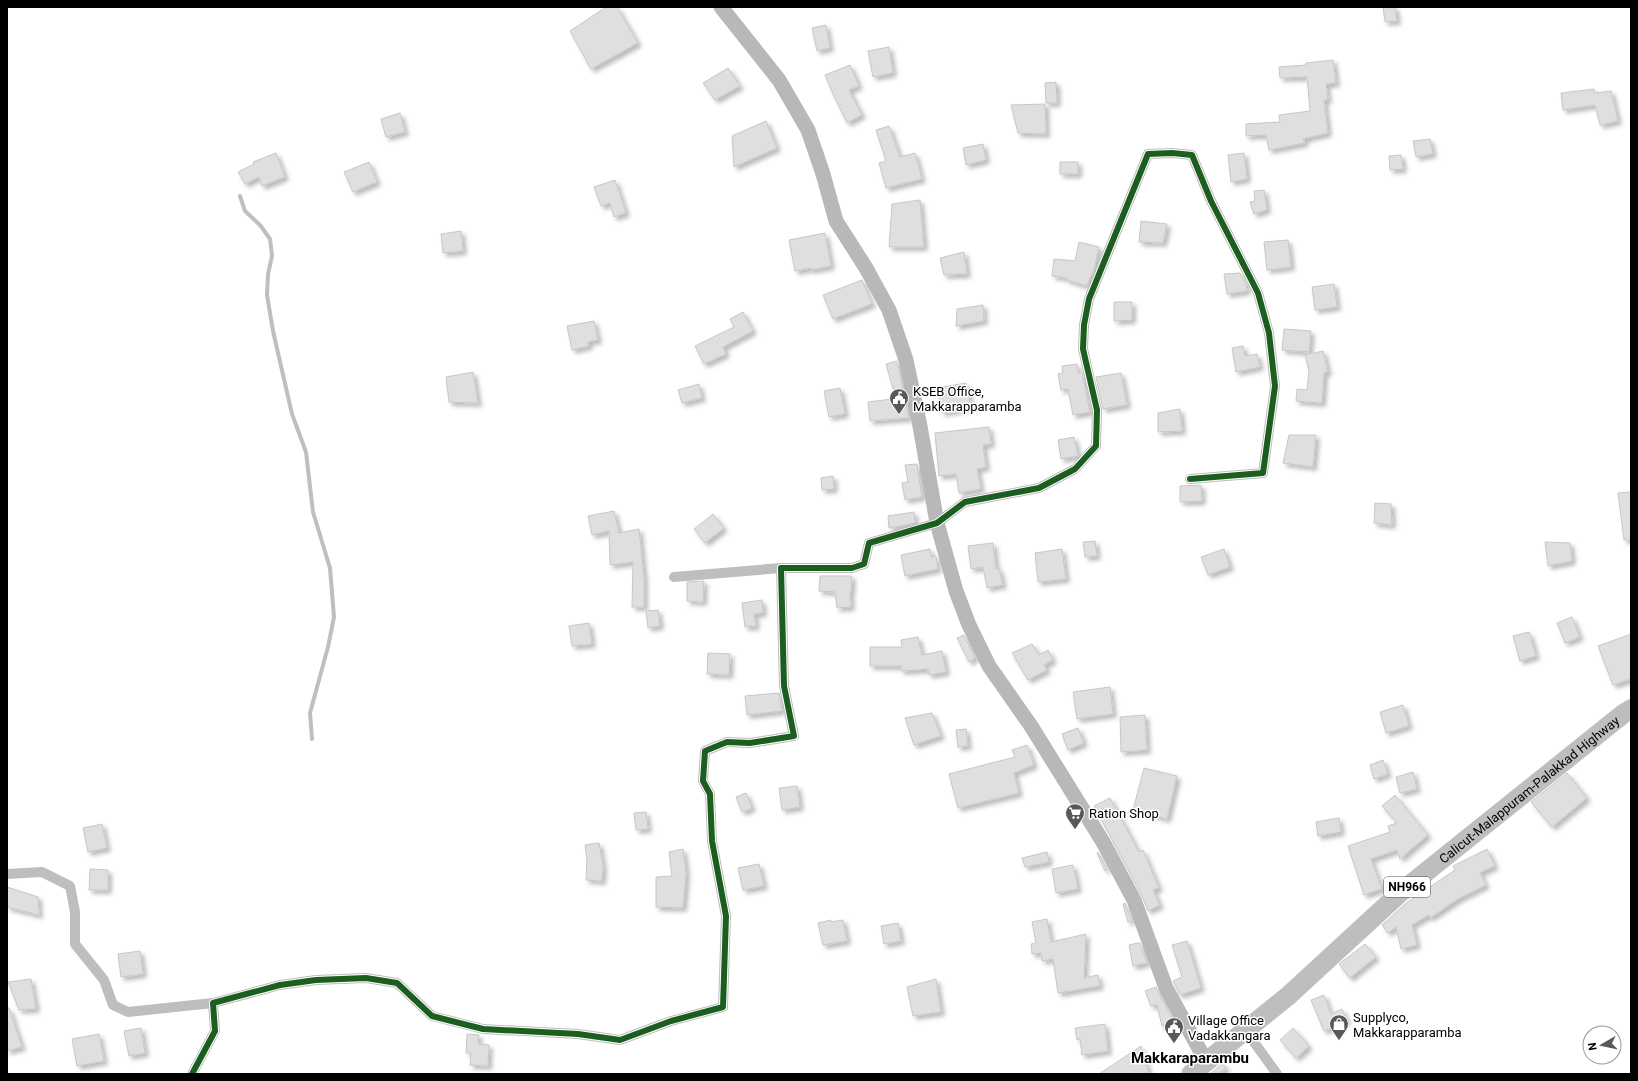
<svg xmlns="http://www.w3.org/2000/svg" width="1638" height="1081" viewBox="0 0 1638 1081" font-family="Roboto,sans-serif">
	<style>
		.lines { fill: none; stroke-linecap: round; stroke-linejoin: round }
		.stream { stroke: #bfbfbf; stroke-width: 4 }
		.building { fill: #dfdfdf; stroke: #c7c7c7; filter: url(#shadow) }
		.highway-casing { stroke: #dbdbdb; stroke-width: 20 }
		.street { stroke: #bebebe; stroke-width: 10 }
		.secondary { stroke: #b8b8b8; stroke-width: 15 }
		.highway { stroke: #bebebe; stroke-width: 19 }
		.cycleway-casing { stroke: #fff; stroke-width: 8 }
		.cycleway { stroke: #1b5e20; stroke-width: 6 }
		.labels { text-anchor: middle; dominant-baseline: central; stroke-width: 3; stroke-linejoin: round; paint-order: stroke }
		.shield { fill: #fff; stroke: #4c4c4c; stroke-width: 1 }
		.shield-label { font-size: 12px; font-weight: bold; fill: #000 }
		.poi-label { font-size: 13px; fill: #000; stroke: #fff; text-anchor: start }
		.street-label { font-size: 13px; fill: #000; stroke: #fff }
		.quarter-label { font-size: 15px; font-weight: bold; fill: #000; stroke: #fff }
	</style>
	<defs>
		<filter id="shadow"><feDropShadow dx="3.5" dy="3.5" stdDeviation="2" flood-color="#0004"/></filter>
	</defs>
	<rect width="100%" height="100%" fill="#fff"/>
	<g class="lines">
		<path class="stream" d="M 240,196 L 245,211 L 260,225 L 270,239 L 272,256 L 268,274 L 267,295 L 273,331 L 292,414 L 306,452 L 313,512 L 330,568 L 334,617 L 328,647 L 310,713 L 312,739"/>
	</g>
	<g class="building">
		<path d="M 606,7 L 617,7 L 638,43 L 591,69 L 570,31 Z"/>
		<path d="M 1383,7 L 1395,7 L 1397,21 L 1385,22 Z"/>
		<path d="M 826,25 L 830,48 L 817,51 L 812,28 Z"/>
		<path d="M 889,47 L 893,73 L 873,77 L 868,51 Z"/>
		<path d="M 1333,60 L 1336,83 L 1326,84 L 1328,100 L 1324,100 L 1328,133 L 1303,139 L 1305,143 L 1269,150 L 1266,135 L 1246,136 L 1246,124 L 1280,122 L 1279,115 L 1310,111 L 1307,77 L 1280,78 L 1279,67 L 1306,65 L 1306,63 Z"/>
		<path d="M 850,65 L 859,86 L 849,90 L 862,115 L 847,123 L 833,94 L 825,75 Z"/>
		<path d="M 728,68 L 740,86 L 715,100 L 703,83 Z"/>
		<path d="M 1056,82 L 1057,103 L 1046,103 L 1045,83 Z"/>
		<path d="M 1594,89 L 1594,93 L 1611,91 L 1618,121 L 1600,125 L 1595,105 L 1563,110 L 1561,93 Z"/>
		<path d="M 1045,104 L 1046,134 L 1018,133 L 1011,105 Z"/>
		<path d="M 400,113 L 405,132 L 386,137 L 381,119 Z"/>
		<path d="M 766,121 L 777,148 L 734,167 L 732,136 Z"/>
		<path d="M 889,126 L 900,157 L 915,153 L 922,179 L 886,188 L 879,163 L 886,161 L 876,130 Z"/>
		<path d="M 1430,139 L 1433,154 L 1416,157 L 1413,141 Z"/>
		<path d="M 983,144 L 986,160 L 966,165 L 963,148 Z"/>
		<path d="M 276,153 L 285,177 L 262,186 L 259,177 L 245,184 L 238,172 L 254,164 L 253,162 Z"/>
		<path d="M 1244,153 L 1247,179 L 1231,182 L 1228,155 Z"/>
		<path d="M 1401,155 L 1403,169 L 1390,170 L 1389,156 Z"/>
		<path d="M 369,162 L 377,182 L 353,192 L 344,172 Z"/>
		<rect x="1060" y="162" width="18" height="12"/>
		<path d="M 615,180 L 626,213 L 614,217 L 610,203 L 601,206 L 594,187 Z"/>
		<path d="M 1264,190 L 1267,210 L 1254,214 L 1250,202 L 1255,201 L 1254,191 Z"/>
		<path d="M 920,200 L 924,247 L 889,247 L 892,204 Z"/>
		<path d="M 1141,221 L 1167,224 L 1163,243 L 1139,242 Z"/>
		<path d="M 461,231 L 463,251 L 443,253 L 441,234 Z"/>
		<path d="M 825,233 L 831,266 L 811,270 L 811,268 L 795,271 L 789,240 Z"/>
		<path d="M 1288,240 L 1291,267 L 1267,270 L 1264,242 Z"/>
		<path d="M 1079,242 L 1099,247 L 1094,269 L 1087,286 L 1067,280 L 1067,278 L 1052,276 L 1054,259 L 1075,261 Z"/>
		<path d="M 964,252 L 967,274 L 944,275 L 940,258 Z"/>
		<path d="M 1240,273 L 1246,284 L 1247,291 L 1227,294 L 1224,274 Z"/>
		<path d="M 862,280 L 872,304 L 833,319 L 823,295 Z"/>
		<path d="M 1334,284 L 1337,307 L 1315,310 L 1312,287 Z"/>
		<path d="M 1114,302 L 1132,302 L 1132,320 L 1114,321 Z"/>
		<path d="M 983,305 L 984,321 L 956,326 L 957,309 Z"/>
		<path d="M 743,312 L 753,331 L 723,347 L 726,354 L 704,364 L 695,346 L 734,327 L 730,319 Z"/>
		<path d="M 594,321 L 598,340 L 588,342 L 589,346 L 572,350 L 567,326 Z"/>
		<path d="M 1284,329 L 1311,331 L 1309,352 L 1282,350 Z"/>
		<path d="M 1243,346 L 1245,356 L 1257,354 L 1260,367 L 1236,372 L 1232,348 Z"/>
		<path d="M 1323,351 L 1328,372 L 1324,373 L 1322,403 L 1296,401 L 1297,389 L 1307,390 L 1309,371 L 1305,355 Z"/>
		<path d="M 897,361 L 909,418 L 870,421 L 868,402 L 892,399 L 892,397 L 895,396 L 886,364 Z"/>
		<path d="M 1077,364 L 1078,373 L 1082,372 L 1090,412 L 1073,415 L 1068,389 L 1061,390 L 1058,374 L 1063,373 L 1062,366 Z"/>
		<path d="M 473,372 L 478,403 L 449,402 L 446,377 Z"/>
		<path d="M 1121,373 L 1127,405 L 1103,409 L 1096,377 Z"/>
		<path d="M 966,383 L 971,407 L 942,413 L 937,388 Z"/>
		<path d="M 699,384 L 702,398 L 682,403 L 678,390 Z"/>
		<path d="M 840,388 L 845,414 L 829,417 L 824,391 Z"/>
		<path d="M 1180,409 L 1182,431 L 1158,432 L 1158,413 Z"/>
		<path d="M 989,427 L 991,444 L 983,445 L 986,467 L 977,469 L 981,489 L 959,493 L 956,474 L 939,476 L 935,433 Z"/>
		<path d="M 1289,435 L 1316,435 L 1313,467 L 1283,463 Z"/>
		<path d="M 1074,437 L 1078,456 L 1061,459 L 1058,440 Z"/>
		<path d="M 917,464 L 922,497 L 905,500 L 902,483 L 908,482 L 905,465 Z"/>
		<path d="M 833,476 L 834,489 L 822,490 L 821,478 Z"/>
		<path d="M 1201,485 L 1202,501 L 1180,502 L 1180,486 Z"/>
		<path d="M 1631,492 L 1631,540 L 1624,540 L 1618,493 Z"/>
		<path d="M 1375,503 L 1391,504 L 1392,525 L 1374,523 Z"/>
		<path d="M 614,511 L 619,533 L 639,529 L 644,579 L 644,607 L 632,607 L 633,562 L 610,565 L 609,531 L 592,535 L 588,516 Z"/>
		<path d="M 914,512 L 915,523 L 889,528 L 888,516 Z"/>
		<path d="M 713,514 L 724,528 L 705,543 L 694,529 Z"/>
		<path d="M 1095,541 L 1097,556 L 1085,557 L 1083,542 Z"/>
		<path d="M 1545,542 L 1570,543 L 1572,561 L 1548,566 Z"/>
		<path d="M 993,543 L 996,569 L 999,568 L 1003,585 L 987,588 L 983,567 L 971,569 L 968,546 Z"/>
		<path d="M 930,549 L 931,557 L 936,556 L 938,569 L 905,576 L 901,555 Z"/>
		<path d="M 1062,549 L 1066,579 L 1038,582 L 1035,553 Z"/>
		<path d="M 1224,549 L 1230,567 L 1208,575 L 1201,557 Z"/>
		<path d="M 820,576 L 852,576 L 851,592 L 850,592 L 851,607 L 837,608 L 835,592 L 819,591 Z"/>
		<path d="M 704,581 L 703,602 L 687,601 L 687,582 Z"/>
		<path d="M 762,600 L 763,613 L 754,614 L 756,626 L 745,627 L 742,603 Z"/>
		<path d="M 658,610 L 660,626 L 648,628 L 646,611 Z"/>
		<path d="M 1572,617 L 1580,637 L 1565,643 L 1557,623 Z"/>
		<path d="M 589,623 L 592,644 L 572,646 L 569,626 Z"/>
		<path d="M 1529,632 L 1536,656 L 1520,661 L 1513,636 Z"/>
		<path d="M 1631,634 L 1631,679 L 1613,685 L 1598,646 Z"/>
		<path d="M 964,635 L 975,658 L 969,662 L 957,638 Z"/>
		<path d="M 918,637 L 922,655 L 942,651 L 946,672 L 929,675 L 928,669 L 901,671 L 901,666 L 870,666 L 870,647 L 902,647 L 901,640 Z"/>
		<path d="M 1032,644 L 1039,655 L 1048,650 L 1053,660 L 1044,665 L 1047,670 L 1028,680 L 1012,653 Z"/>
		<path d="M 708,653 L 730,654 L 729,675 L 707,674 Z"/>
		<path d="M 1110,687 L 1113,714 L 1077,719 L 1073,692 Z"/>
		<path d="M 779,693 L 782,711 L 747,715 L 745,696 Z"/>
		<path d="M 1403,705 L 1409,726 L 1386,733 L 1380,712 Z"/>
		<path d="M 932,713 L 941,736 L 914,745 L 905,718 Z"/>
		<path d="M 1145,715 L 1147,750 L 1121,752 L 1120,717 Z"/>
		<path d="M 1078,728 L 1084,743 L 1068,750 L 1062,734 Z"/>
		<path d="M 966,729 L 968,746 L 958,747 L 956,730 Z"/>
		<path d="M 1027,745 L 1034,765 L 1014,773 L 1019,793 L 958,808 L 949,774 L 1015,757 L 1012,750 Z"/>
		<path d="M 1383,760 L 1388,774 L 1374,779 L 1370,765 Z"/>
		<path d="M 1144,768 L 1177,776 L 1167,819 L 1133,810 Z"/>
		<path d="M 1413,772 L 1417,789 L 1400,793 L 1396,777 Z"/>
		<path d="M 1567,773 L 1587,798 L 1552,827 L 1531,802 Z"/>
		<path d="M 797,786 L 800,807 L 782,810 L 779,788 Z"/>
		<path d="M 746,793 L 752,808 L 742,812 L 736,797 Z"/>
		<path d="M 1395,795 L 1428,835 L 1400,859 L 1397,850 L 1371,859 L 1382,889 L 1364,895 L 1348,846 L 1390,832 L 1388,826 L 1397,823 L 1382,806 Z"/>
		<path d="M 1110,798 L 1139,852 L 1143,850 L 1159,888 L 1153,890 L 1160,905 L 1148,911 L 1142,896 L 1094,806 Z"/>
		<path d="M 646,812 L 648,829 L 636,830 L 634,813 Z"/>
		<path d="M 1339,818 L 1341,832 L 1318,836 L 1316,822 Z"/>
		<path d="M 102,824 L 107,848 L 88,852 L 83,828 Z"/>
		<path d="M 599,843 L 603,866 L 602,881 L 586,880 L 587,860 L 585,845 Z"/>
		<path d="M 683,849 L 686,873 L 683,908 L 656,907 L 656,877 L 672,876 L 669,852 Z"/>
		<path d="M 1487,849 L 1495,866 L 1480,873 L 1486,885 L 1458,899 L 1430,918 L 1429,915 L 1412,925 L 1417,945 L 1401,949 L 1396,927 L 1388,933 L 1382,925 L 1406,903 L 1455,870 L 1453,866 Z"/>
		<path d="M 1047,852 L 1049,862 L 1025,867 L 1022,858 Z"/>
		<path d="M 1098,852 L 1107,869 L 1105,871 L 1097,853 Z"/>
		<path d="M 759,864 L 764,886 L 743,890 L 738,868 Z"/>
		<path d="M 1073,865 L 1078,889 L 1056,893 L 1052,869 Z"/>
		<path d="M 90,869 L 108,870 L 108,890 L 89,890 Z"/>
		<path d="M 7,887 L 38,897 L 39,915 L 7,907 Z"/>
		<path d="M 1125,903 L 1132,921 L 1128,922 L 1123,904 Z"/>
		<path d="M 1047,919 L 1051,942 L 1086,934 L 1084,978 L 1098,975 L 1100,986 L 1058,993 L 1053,959 L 1042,961 L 1041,953 L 1032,954 L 1031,944 L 1036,943 L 1032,922 Z"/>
		<path d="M 831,920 L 831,922 L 843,920 L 847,941 L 823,945 L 818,923 Z"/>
		<path d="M 898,923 L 901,941 L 884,944 L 881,926 Z"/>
		<path d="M 1187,941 L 1201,988 L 1180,995 L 1173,981 L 1182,977 L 1172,945 Z"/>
		<path d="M 1138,943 L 1140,943 L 1147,963 L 1133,966 L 1129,945 Z"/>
		<path d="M 1365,944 L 1376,957 L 1350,978 L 1339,964 Z"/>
		<path d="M 140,951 L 143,974 L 121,977 L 118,954 Z"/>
		<path d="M 31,979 L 36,1009 L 19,1010 L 8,982 Z"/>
		<path d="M 936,979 L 941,1012 L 913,1016 L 907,987 Z"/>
		<path d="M 1156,987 L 1158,992 L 1175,1023 L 1162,1026 L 1157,1005 L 1151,1006 L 1145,991 Z"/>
		<path d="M 1324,995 L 1331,1014 L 1342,1009 L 1347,1021 L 1324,1031 L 1311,1000 Z"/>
		<path d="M 7,1008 L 9,1008 L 22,1047 L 7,1051 Z"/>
		<path d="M 1105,1024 L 1108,1051 L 1082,1055 L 1080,1039 L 1077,1040 L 1075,1028 Z"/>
		<path d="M 141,1028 L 145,1053 L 129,1056 L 124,1031 Z"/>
		<path d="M 1293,1028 L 1309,1046 L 1296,1058 L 1280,1040 Z"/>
		<path d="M 99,1034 L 104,1061 L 77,1066 L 72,1039 Z"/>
		<path d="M 467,1034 L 479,1035 L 478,1044 L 489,1045 L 488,1066 L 470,1065 L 471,1053 L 466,1053 Z"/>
		<path d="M 1141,1046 L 1149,1074 L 1099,1074 Z"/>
		<path d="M 1223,1063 L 1226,1069 L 1216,1074 L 1210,1074 Z"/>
	</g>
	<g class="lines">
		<g class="highway-casing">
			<g id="highway">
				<path id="s1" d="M 1191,1074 L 1288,996 L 1401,892 L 1623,714 L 1631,709"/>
			</g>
		</g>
		<g class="street">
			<path d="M 674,577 L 781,568"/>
			<path d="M 7,874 L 42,872 L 70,886 L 75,912 L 75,944 L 104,980 L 113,1005 L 128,1012 L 213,1003"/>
			<path d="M 1246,1031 L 1277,1074"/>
			<path d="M 192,1074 L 215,1031 L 213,1003 L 280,985 L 316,980 L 366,978 L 397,983 L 432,1016 L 483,1029 L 578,1034 L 620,1040 L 671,1021 L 723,1007 L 726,916 L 712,841 L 710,794 L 703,781 L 705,751 L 727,742 L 750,743 L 794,736 L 784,686 L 781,568 L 852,568 L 864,564 L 869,543 L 937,523 L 965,502 L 1039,488 L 1075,469 L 1096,446 L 1097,410 L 1083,349 L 1084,325 L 1089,299 L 1148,154 L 1172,153 L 1192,155 L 1211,201 L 1258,293 L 1269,333 L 1275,386 L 1263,473 L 1190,479"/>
		</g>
		<path class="secondary" d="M 721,7 L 779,80 L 808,130 L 823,174 L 836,221 L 866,268 L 889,310 L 906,360 L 920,426 L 937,523 L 956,591 L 969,625 L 989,666 L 1031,726 L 1103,842 L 1134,900 L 1166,988 L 1207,1063"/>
		<use href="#highway" class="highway"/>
		<g class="cycleway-casing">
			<path id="cycleway" d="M 192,1074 L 215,1031 L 213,1003 L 280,985 L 316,980 L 366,978 L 397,983 L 432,1016 L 483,1029 L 578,1034 L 620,1040 L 671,1021 L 723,1007 L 726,916 L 712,841 L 710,794 L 703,781 L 705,751 L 727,742 L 750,743 L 794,736 L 784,686 L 781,568 L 852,568 L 864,564 L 869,543 L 937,523 L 965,502 L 1039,488 L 1075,469 L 1096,446 L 1097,410 L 1083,349 L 1084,325 L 1089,299 L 1148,154 L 1172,153 L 1192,155 L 1211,201 L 1258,293 L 1269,333 L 1275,386 L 1263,473 L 1190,479"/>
		</g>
		<use href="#cycleway" class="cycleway"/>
	</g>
	<defs>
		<g id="civic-pin" transform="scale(1)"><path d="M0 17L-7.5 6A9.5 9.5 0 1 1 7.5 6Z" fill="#595959" stroke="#fff"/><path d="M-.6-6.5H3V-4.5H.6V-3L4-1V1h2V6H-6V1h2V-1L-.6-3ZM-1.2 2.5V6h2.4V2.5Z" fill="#fff"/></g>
		<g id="supermarket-pin" transform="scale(1)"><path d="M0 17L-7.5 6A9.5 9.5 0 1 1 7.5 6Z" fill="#595959" stroke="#fff"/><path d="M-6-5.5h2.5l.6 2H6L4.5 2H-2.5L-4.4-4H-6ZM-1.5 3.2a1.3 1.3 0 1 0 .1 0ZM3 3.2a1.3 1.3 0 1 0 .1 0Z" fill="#fff"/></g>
		<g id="shop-pin" transform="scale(1)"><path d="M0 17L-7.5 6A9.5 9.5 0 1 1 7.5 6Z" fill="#595959" stroke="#fff"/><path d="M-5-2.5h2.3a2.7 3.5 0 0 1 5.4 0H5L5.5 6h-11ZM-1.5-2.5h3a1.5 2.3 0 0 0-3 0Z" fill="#fff"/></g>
	</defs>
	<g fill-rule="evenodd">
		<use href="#civic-pin" x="899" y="398"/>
		<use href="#supermarket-pin" x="1075" y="813"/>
		<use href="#shop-pin" x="1339" y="1024"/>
		<use href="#civic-pin" x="1174" y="1027"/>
	</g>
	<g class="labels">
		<rect class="shield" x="1384" y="877" width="46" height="20" rx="3"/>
		<g class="shield-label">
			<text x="1407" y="887">NH966</text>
		</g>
		<g class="poi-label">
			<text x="913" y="391">KSEB Office,<tspan x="913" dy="15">Makkarapparamba</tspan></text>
			<text x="1089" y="813">Ration Shop</text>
			<text x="1353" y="1017">Supplyco,<tspan x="1353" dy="15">Makkarapparamba</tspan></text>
			<text x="1188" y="1020">Village Office<tspan x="1188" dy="15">Vadakkangara</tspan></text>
		</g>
		<g class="street-label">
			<text stroke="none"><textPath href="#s1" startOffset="442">Calicut-Malappuram-Palakkad Highway</textPath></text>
		</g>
		<g class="quarter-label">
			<text x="1190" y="1058">Makkaraparambu</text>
		</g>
	</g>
	<rect width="1638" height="1081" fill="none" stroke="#000000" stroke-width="16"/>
	<g transform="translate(1602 1045) rotate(261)"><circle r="19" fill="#ffffff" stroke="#999999"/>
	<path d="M0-3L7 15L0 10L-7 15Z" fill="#595959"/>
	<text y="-6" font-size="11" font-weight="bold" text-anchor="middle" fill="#000000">N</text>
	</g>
</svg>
